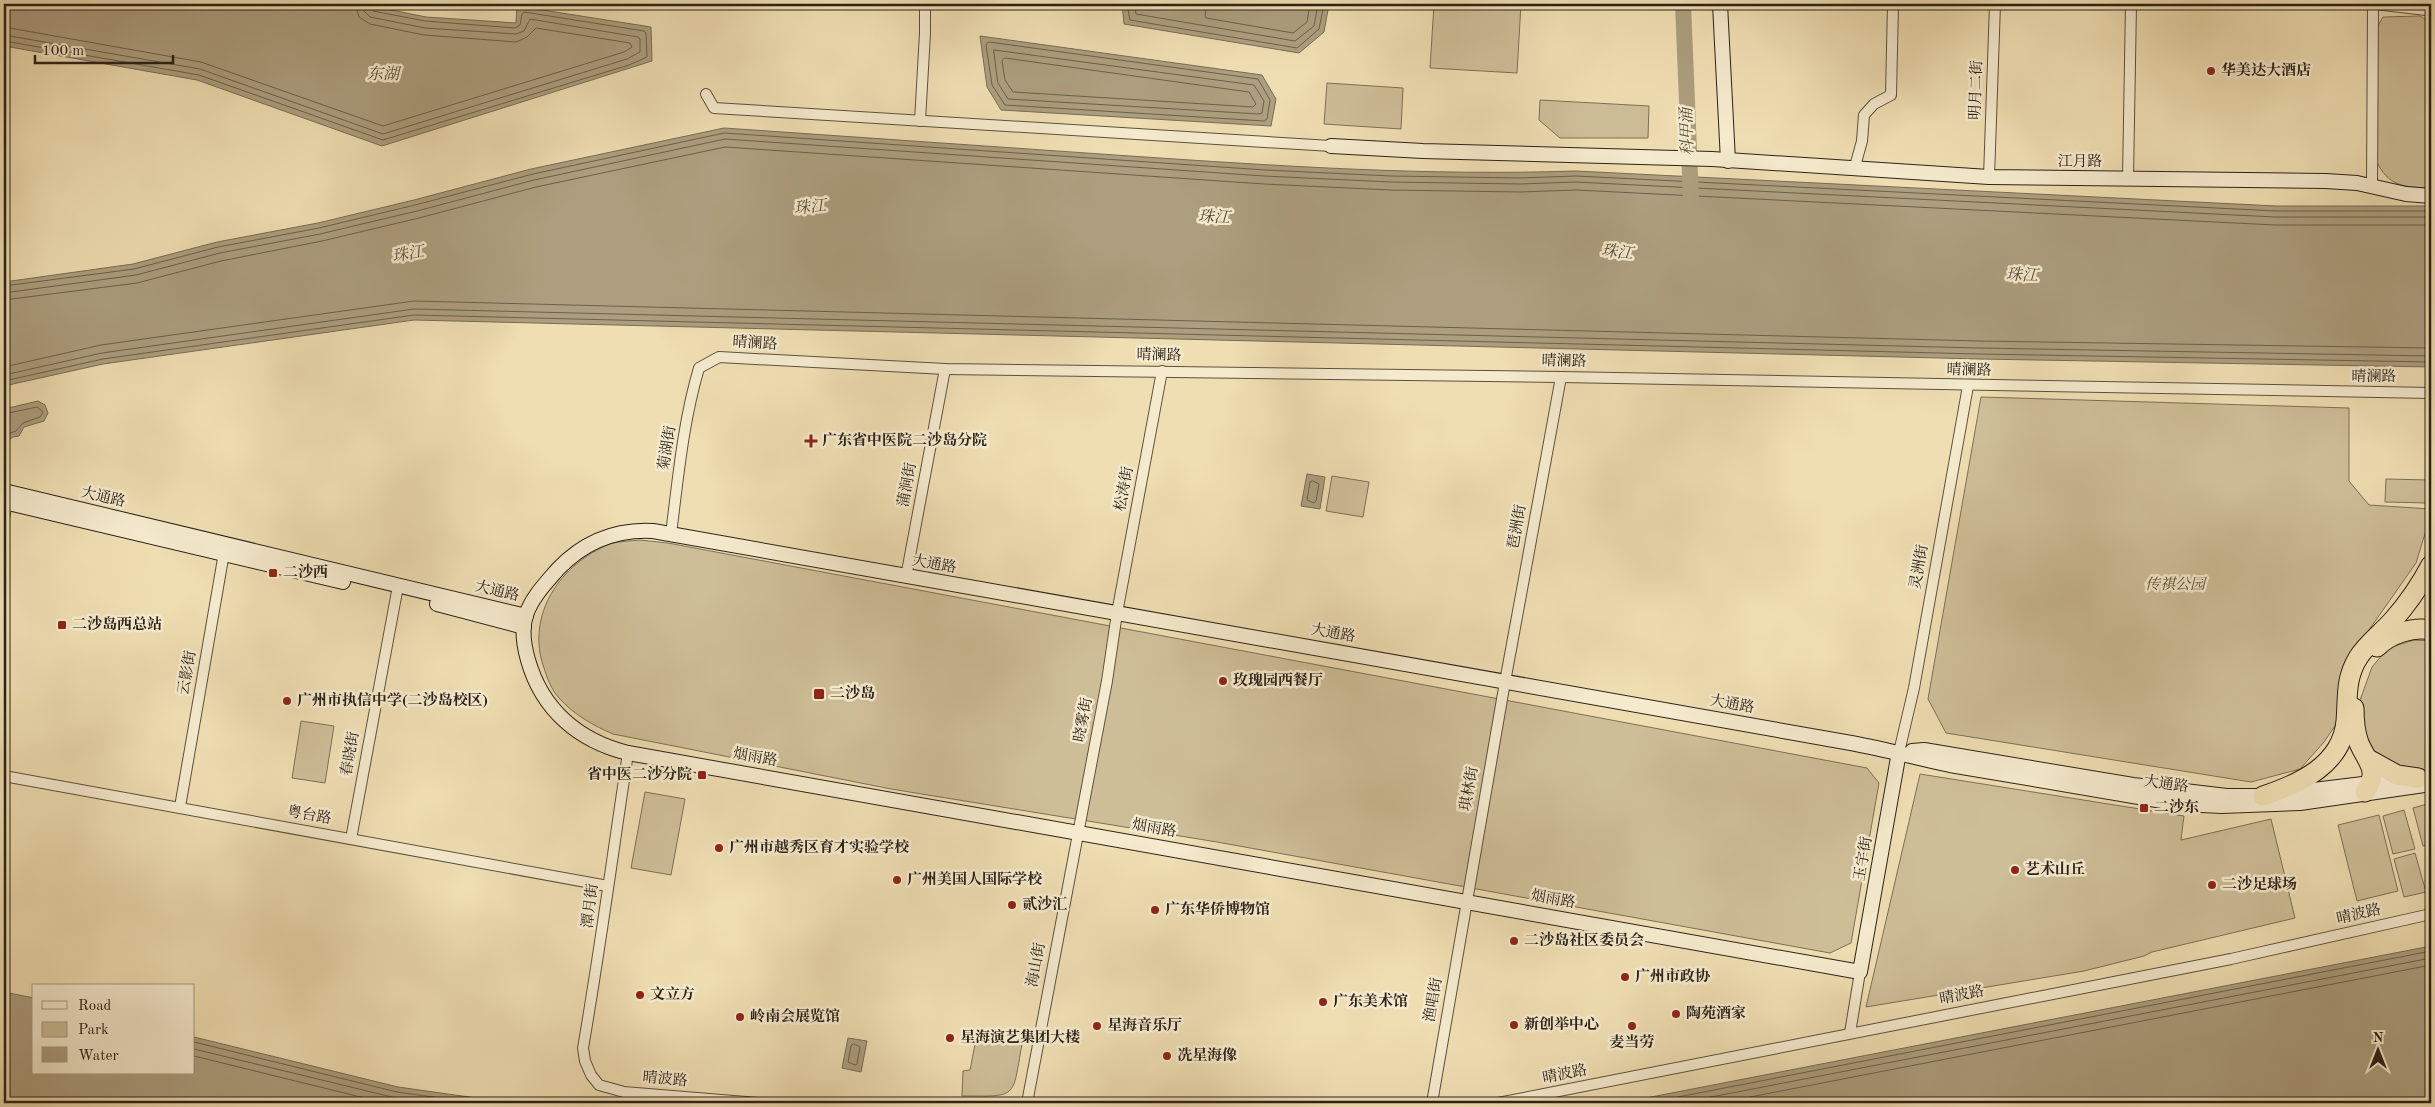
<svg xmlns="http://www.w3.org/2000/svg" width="2435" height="1107" viewBox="0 0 2435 1107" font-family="'Old Standard TT','Noto Serif SC',serif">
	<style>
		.green { fill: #cebe98; stroke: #7c7058 }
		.water { fill: #ac9e7e; stroke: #786c55 }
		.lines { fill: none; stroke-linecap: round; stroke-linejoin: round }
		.shore { stroke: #6c604b; stroke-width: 1 }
		.river { stroke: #ac9e7e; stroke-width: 16 }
		.street-casing { stroke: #5c513e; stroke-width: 12 }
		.secondary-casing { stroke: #2b2218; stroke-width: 16 }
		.highway-casing { stroke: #2b2218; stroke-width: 21 }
		.street { stroke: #f5eacd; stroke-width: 10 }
		.secondary { stroke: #f5eacd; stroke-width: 14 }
		.highway { stroke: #efdeb2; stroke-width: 19 }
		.poi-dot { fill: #8f2418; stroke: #f5eacd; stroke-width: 2 }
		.labels { text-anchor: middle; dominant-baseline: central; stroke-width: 5; stroke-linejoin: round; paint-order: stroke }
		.poi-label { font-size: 15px; font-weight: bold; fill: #2b2218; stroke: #f5eacd; text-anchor: start }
		.street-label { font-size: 15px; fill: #2b2218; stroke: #f5eacd }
		.park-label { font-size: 15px; font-style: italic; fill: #544938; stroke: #f5eacd }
		.water-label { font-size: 16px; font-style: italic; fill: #584d3c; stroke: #f5eacd }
	</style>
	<rect width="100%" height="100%" fill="#efdeb2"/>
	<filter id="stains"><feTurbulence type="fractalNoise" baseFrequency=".004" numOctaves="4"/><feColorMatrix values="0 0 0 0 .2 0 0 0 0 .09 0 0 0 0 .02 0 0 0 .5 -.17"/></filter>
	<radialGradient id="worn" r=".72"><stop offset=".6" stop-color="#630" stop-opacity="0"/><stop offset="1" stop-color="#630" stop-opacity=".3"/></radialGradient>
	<g class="green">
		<path d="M 1434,4 L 1521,4 L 1517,73 L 1430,68 Z"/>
		<path d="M 2420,16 L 2431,23 L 2431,188 C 2404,187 2388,187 2376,160 L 2375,31 L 2383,17 Z"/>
		<path d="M 1327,83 L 1403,88 L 1401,129 L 1324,124 Z"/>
		<path d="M 1540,100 L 1649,106 L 1648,138 L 1560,138 L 1539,120 Z"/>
		<path d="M 1981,397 L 2349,408 L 2349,481 L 2369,505 L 2431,509 L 2431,514 L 2416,563 L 2343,667 L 2337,723 L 2324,742 L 2300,769 L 2251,782 L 1946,733 L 1928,699 Z"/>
		<path d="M 1332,476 L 1369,482 L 1363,517 L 1326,511 Z"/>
		<path d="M 2386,479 L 2429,480 L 2428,503 L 2385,502 Z"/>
		<path d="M 640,540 L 668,543 L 1867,768 L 1879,783 L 1851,943 L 1830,953 L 1217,842 L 891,789 L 613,734 C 594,726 573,714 559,698 C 552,691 547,678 544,668 C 525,615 561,563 610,544 C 619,541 631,541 640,540 Z"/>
		<path d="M 2414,640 L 2431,641 L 2431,771 L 2414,773 L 2388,763 L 2376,753 L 2368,745 L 2364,733 L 2359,703 L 2372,667 L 2388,648 Z"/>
		<path d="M 301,721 L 334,726 L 325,783 L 292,778 Z"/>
		<path d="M 1920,774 L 2184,816 L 2181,840 L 2271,819 L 2295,918 L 2152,952 L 2144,956 L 2084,971 L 1866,1007 Z"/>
		<path d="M 645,792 L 685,799 L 671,875 L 631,868 Z"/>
		<path d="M 2431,803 L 2431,844 L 2423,846 L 2413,808 Z"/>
		<path d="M 2404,810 L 2415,849 L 2393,854 L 2383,816 Z"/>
		<path d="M 2379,815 L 2398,891 L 2357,901 L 2338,825 Z"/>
		<path d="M 2415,853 L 2426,892 L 2404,897 L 2394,859 Z"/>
		<path d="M 976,1039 L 1020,1040 L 1022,1044 C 1012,1100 1018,1096 962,1096 L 963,1071 L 970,1070 Z"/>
	</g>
	<g class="water">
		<path d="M 4,4 L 362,4 L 426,17 L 516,23 L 517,6 L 651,27 L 652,61 L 382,146 L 197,80 L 4,46 Z"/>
		<path d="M 1122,4 L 1176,4 L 1188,6 L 1191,4 L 1329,4 L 1324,32 L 1299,53 L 1124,24 Z"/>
		<path d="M 980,36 L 1262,75 L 1276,99 L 1271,126 L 1001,110 L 987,87 Z"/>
		<path d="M 724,128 C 859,137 995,147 1130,156 C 1279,166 1427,176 1576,171 L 2276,206 L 2431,206 L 2431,367 L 1979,359 L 414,320 L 103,364 L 4,386 L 4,282 L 133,264 L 217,242 L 318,223 L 414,200 L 531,169 Z"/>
		<path d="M 38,401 L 45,405 L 48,413 L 44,421 L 24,427 L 19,436 L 13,437 L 7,441 L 4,439 L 4,409 Z"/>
		<path d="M 1307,474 L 1325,477 L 1320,509 L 1301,506 Z"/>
		<path d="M 2431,946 L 2431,1103 L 1620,1103 Z"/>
		<path d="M 4,992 L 34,998 L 34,1073 L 194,1073 L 194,1037 L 398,1087 L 512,1103 L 4,1103 Z"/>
		<path d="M 848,1038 L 867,1041 L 861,1072 L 842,1068 Z"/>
	</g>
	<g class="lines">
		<g class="shore">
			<path d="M 1127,4 L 1130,20 L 1297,48 L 1319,29 L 1324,4"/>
			<path d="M 1134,4 L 1136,14 L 1295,41 L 1314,26 L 1318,4"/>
			<path d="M 1207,4 L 1205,16 L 1206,18 L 1293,33 L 1307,22 L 1310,4"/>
			<path d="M 4,27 L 201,62 L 383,126 L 624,52 L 632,47 L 630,43 L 536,28 L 527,37 L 516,42 L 424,35 L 370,24 L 359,17 L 355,4"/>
			<path d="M 4,35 L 200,69 L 383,134 L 627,59 L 640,52 L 640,39 L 638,37 L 530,19 L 524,31 L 516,34 L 425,28 L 370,17 L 364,11 L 362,4"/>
			<path d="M 4,41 L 199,75 L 383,140 L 629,65 L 647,57 L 646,33 L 644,31 L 524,12 L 522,14 L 520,25 L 515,28 L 425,21 L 373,11 L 369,4"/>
			<path d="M 989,42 L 1258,79 L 1270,100 L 1267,119 L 1264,121 L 1005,105 L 992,85 L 986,45 Z"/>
			<path d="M 994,50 L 1254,85 L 1264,101 L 1262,113 L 1259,114 L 1008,99 L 998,83 Z"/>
			<path d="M 1005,58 L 1249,92 L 1256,104 L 1253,107 L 1013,92 L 1005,80 L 1002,61 Z"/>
			<path d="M 4,286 L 134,269 L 218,247 L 319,228 L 415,205 L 533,174 L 724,133 L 1265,170 L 1391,176 L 1520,178 L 1576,176 L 2276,211 L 2431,211"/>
			<path d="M 4,293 L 136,275 L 220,253 L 320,234 L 417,211 L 534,180 L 725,139 L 1264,176 L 1391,182 L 1520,184 L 1576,182 L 2275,217 L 2431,217"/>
			<path d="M 4,300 L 137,283 L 221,261 L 322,241 L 419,218 L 536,187 L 725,147 L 1264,184 L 1390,190 L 1520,192 L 1576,190 L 2275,225 L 2431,225"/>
			<path d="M 4,367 L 101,345 L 414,301 L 1979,341 L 2431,348"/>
			<path d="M 4,375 L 102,353 L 414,309 L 1979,348 L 2431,356"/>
			<path d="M 4,381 L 103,359 L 414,315 L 1979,354 L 2431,362"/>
			<path d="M 4,414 L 37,407 L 43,412 L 40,417 L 23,423 L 16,431 L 4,435"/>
			<path d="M 1313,481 L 1319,484 L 1316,501 L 1314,503 L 1307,500 L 1310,482 Z"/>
			<path d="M 194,1042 L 397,1092 L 476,1103"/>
			<path d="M 854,1044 L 860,1047 L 857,1064 L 855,1065 L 848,1062 L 851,1046 Z"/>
			<path d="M 194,1049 L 396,1098 L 432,1103"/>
			<path d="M 194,1056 L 385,1103"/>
			<path d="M 1647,1103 L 2431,951"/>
			<path d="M 1680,1103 L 2431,958"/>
			<path d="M 1719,1103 L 2431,965"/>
		</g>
		<path class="river" d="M 1683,4 L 1691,199"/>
		<g class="street-casing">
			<g id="street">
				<path d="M 2375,4 L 2426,10 L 2431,13"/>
				<path d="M 706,94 L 714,108 L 1331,146"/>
				<path d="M 920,121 L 925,33 L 925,4"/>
				<path d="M 1854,170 L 1862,141 L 1864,115 L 1874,104 L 1891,95 L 1893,4"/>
				<path d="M 1989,177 L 1995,4"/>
				<path d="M 2128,178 L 2131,4"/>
				<path d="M 2372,187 L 2373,4"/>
				<path d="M 4,518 L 8,498"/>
				<path d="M 671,534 C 678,479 683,422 699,368 L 719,357 L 945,369 L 1561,377 L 2431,393"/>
				<path d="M 906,577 L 945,369"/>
				<path d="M 1899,752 L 1914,688 L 1968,386"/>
				<path d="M 628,753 C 613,852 600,950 583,1048 L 585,1061 L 591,1075 L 599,1085 L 624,1092 L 758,1103"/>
				<path d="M 4,776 L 608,886"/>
				<path d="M 180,807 L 225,547"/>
				<path d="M 351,839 L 398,586"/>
				<path d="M 1850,1033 L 1860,972"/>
				<path d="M 1027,1103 L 1107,681 L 1117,613 L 1162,371"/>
				<path d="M 1432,1103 L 1505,682 L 1561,377"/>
				<path d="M 1498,1103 L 2231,959 L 2431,914"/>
			</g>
		</g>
		<g class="secondary-casing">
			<g id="secondary">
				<path d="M 1720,4 L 1728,161"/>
				<path d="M 1331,146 L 1423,151 L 1712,159 L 1989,177 L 2326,181 L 2357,183 L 2406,194 L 2431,196"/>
				<path d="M 4,491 L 526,616"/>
				<path d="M 4,502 L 343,582"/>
				<path d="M 437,604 L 524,627"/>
				<path d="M 1912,751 L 1924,750 L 2133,785 L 2227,796 L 2263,796 L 2404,779"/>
				<path d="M 1899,752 L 1860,972 L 628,753 C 579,741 542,710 528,660 C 524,646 521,630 526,615 C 532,597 546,583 558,569 C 584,542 615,529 653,531 L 1851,743 C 1884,749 1917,758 1950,765 L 2180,804 L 2222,806 L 2300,803 L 2431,784"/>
			</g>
		</g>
		<g class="highway-casing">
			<g id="highway">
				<path d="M 2377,647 C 2390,634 2413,626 2431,630"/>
				<path d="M 2354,708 C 2354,720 2355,732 2359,743 C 2368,764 2380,770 2365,792"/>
				<path d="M 2370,760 L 2397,775 L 2418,778"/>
				<path d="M 2263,796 C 2299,784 2342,765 2346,721 C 2348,698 2345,679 2358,658 C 2367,643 2383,632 2394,619 C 2409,602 2421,584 2431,565"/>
			</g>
		</g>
		<use href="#street" class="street"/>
		<use href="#secondary" class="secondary"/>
		<use href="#highway" class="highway"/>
	</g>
	<g class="poi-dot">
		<circle cx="2211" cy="71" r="5"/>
		<path d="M808.5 433.5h5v5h5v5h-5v5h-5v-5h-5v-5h5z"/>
		<rect x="268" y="568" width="10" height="10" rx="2.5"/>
		<rect x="57" y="620" width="10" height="10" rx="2.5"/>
		<circle cx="1223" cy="681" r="5"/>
		<rect x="813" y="688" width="12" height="12" rx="2.5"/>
		<circle cx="287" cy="701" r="5"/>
		<rect x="697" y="770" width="10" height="10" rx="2.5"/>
		<rect x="2139" y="803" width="10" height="10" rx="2.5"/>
		<circle cx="719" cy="848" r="5"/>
		<circle cx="2015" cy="870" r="5"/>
		<circle cx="897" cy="880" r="5"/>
		<circle cx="2212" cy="885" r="5"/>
		<circle cx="1012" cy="905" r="5"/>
		<circle cx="1155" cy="910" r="5"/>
		<circle cx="1514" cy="941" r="5"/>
		<circle cx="1625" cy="977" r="5"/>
		<circle cx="640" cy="995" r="5"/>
		<circle cx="1323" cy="1002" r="5"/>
		<circle cx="1676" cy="1014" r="5"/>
		<circle cx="740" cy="1017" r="5"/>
		<circle cx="1514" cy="1025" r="5"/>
		<circle cx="1097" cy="1026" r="5"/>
		<circle cx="1632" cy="1026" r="5"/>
		<circle cx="950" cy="1038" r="5"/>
		<circle cx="1167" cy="1056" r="5"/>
	</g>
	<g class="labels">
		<g class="poi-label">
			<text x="2221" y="71">华美达大酒店</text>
			<text x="822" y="441">广东省中医院二沙岛分院</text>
			<text x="283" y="573">二沙西</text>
			<text x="72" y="625">二沙岛西总站</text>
			<text x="1233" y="681">玫瑰园西餐厅</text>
			<text x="830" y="694">二沙岛</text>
			<text x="297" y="701">广州市执信中学(二沙岛校区)</text>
			<text x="692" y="775" text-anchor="end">省中医二沙分院</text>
			<text x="2154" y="808">二沙东</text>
			<text x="729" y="848">广州市越秀区育才实验学校</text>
			<text x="2025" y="870">艺术山丘</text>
			<text x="907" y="880">广州美国人国际学校</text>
			<text x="2222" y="885">二沙足球场</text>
			<text x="1022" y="905">贰沙汇</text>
			<text x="1165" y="910">广东华侨博物馆</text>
			<text x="1524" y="941">二沙岛社区委员会</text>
			<text x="1635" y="977">广州市政协</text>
			<text x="650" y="995">文立方</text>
			<text x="1333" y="1002">广东美术馆</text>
			<text x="1686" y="1014">陶苑酒家</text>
			<text x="750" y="1017">岭南会展览馆</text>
			<text x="1524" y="1025">新创举中心</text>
			<text x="1107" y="1026">星海音乐厅</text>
			<text x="960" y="1038">星海演艺集团大楼</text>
			<text x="1632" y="1043" text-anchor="middle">麦当劳</text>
			<text x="1177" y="1056">冼星海像</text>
		</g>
		<g class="street-label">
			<text transform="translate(1977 90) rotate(-88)">明月二街</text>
			<text x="2080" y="162">江月路</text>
			<text transform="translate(755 344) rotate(3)">晴澜路</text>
			<text transform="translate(1159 356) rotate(1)">晴澜路</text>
			<text transform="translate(1564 362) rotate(1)">晴澜路</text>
			<text transform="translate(1969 371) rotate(1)">晴澜路</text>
			<text x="2374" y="377">晴澜路</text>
			<text transform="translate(668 448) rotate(-81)">菊湖街</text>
			<text transform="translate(908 485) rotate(-79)">蒲涧街</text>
			<text transform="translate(1125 489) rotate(-79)">松涛街</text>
			<text transform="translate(103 498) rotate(13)">大通路</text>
			<text transform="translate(1518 527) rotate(-80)">琶洲街</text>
			<text transform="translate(934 565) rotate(10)">大通路</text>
			<text transform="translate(1920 567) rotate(-80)">灵洲街</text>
			<text transform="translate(497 592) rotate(13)">大通路</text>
			<text transform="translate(1333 634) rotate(10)">大通路</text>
			<text transform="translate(188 673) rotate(-80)">云影街</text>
			<text transform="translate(1732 705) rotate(10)">大通路</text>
			<text transform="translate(1084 720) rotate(-79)">晓雾街</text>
			<text transform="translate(351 754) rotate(-80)">春晓街</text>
			<text transform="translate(755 758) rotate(10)">烟雨路</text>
			<text transform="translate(2166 785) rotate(8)">大通路</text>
			<text transform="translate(1470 789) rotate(-80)">琪林街</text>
			<text transform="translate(309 816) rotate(10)">粤台路</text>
			<text transform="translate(1154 829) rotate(10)">烟雨路</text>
			<text transform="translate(1864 859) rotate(-80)">玉宇街</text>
			<text transform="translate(1553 900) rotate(10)">烟雨路</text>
			<text transform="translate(591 906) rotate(-83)">潭月街</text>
			<text transform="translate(2359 915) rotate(-13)">晴波路</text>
			<text transform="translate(1037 965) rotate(-79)">海山街</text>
			<text transform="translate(1962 996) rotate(-11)">晴波路</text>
			<text transform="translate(1434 1000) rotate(-80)">渔唱街</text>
			<text transform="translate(1565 1075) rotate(-11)">晴波路</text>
			<text transform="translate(665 1080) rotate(5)">晴波路</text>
		</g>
		<g class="park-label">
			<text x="2175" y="585">传祺公园</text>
		</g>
		<g class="water-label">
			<text x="383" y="75">东湖</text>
			<text transform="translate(1688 132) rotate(-92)">科甲涌</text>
			<text transform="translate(810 208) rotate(-6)">珠江</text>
			<text transform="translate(1214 218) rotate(2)">珠江</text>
			<text transform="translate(1617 253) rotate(6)">珠江</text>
			<text transform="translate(408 255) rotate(-10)">珠江</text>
			<text transform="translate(2022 276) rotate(2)">珠江</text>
		</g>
	</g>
	<rect width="2435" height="1107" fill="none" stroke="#efdeb2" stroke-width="20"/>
	<rect x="5" y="5" width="2425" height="1097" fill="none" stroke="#2b2218" stroke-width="2.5"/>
	<rect x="10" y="10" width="2415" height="1087" fill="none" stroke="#2b2218"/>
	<rect x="32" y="984" width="162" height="90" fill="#f5eacd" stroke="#a49a85"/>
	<rect x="42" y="1001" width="25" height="8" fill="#f5eacd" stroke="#a49a85"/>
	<text x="78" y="1010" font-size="15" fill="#2b2218">Road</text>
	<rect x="42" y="1022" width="25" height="15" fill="#cebe98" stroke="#a49a85"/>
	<text x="78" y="1034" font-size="15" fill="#2b2218">Park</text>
	<rect x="42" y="1047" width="25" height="15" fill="#ac9e7e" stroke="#a49a85"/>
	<text x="78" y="1060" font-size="15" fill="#2b2218">Water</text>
	<g transform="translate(2378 1050)" stroke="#f5eacd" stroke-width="4" paint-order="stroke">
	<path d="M0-4L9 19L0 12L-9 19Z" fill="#2b2218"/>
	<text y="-8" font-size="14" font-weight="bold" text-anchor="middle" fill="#2b2218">N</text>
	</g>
	<path d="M35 55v8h138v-8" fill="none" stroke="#2b2218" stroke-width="2.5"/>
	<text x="42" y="55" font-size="15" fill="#2b2218" stroke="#f5eacd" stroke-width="4" paint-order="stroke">100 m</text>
	<rect width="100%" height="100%" filter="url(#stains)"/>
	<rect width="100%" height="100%" fill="url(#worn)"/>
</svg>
